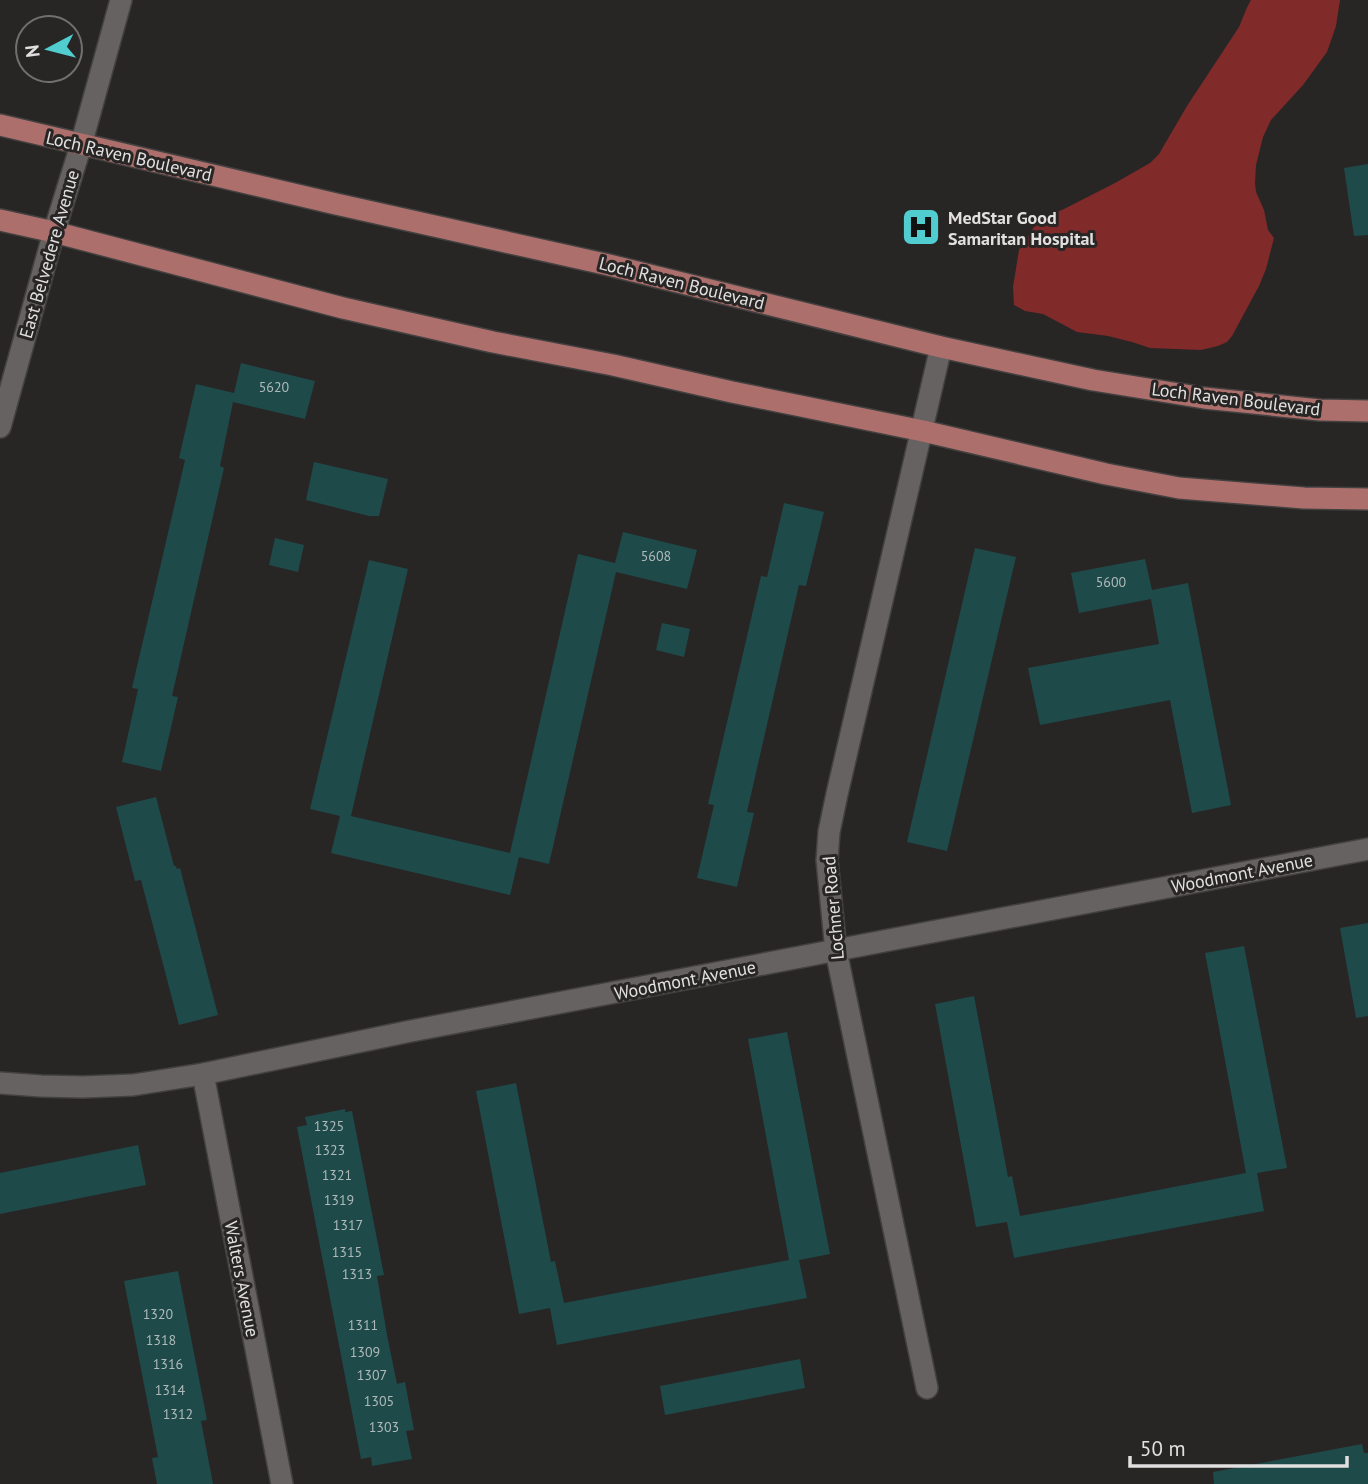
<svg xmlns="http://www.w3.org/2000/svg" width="1368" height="1484" viewBox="0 0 1368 1484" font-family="'PT Sans',sans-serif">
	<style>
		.forest { fill: #802a2a }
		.building { fill: #1f4a4a }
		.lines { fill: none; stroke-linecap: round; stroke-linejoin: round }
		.minor-casing { stroke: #434040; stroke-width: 24 }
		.secondary-casing { stroke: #434040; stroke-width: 24 }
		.primary-casing { stroke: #434040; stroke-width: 24 }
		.minor { stroke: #666262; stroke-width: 21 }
		.secondary { stroke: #666262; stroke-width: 21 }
		.primary { stroke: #ac6f6c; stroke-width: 21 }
		.labels { text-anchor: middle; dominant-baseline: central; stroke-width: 6; stroke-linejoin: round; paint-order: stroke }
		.number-label { font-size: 14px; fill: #b0baba }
		.street-label { font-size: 18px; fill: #e1dfdf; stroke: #282525 }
		.poi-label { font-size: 18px; font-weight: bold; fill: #e1dfdf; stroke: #282525; text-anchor: start }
	</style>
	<rect width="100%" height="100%" fill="#282525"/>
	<path class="forest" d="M 1251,0 L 1340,0 L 1336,26 L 1327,52 L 1303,85 L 1271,120 L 1263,137 L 1256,165 L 1255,183 L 1256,192 L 1264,210 L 1268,230 L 1274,238 L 1266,269 L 1259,286 L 1232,336 L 1227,342 L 1218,346 L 1201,350 L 1150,348 L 1132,342 L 1108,336 L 1077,332 L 1043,314 L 1025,311 L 1014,305 L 1013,287 L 1019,250 L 1036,224 L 1047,216 L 1064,209 L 1115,183 L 1150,163 L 1159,154 L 1187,106 L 1239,27 C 1243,18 1246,8 1251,0 Z"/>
	<g class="building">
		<path d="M 1368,164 L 1368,235 L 1354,236 L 1344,168 Z"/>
		<path d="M 241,363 L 315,381 L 305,419 L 233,402 L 220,466 L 224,468 L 172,696 L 178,697 L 161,771 L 122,762 L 138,689 L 132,688 L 185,460 L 179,458 L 196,384 L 234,393 Z"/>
		<path d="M 314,462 L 388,479 L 379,516 L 369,516 L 306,500 Z"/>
		<path d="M 784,503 L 824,512 L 806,586 L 799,585 L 747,812 L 754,813 L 737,887 L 697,878 L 714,805 L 708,804 L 761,576 L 767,577 Z"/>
		<path d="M 623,532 L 697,550 L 687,589 L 616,572 L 549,864 L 519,857 L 510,895 L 331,853 L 340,816 L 310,809 L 369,560 L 408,569 L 351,816 L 510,853 L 578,554 L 615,563 Z"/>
		<path d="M 275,538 L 304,545 L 298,572 L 269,565 Z"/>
		<path d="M 975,548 L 1016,557 L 947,851 L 907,842 Z"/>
		<path d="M 1145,559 L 1152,590 L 1188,583 L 1231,805 L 1192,813 L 1170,700 L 1040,725 L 1028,668 L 1159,644 L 1151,599 L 1079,613 L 1071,573 Z"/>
		<path d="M 662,623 L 690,629 L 684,657 L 656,650 Z"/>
		<path d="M 156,797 L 174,866 L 176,866 L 177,869 L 180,868 L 218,1015 L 179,1025 L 141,880 L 135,881 L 116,807 Z"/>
		<path d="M 1368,923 L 1368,1016 L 1356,1018 L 1340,928 Z"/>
		<path d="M 1244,946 L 1287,1168 L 1257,1173 L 1264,1211 L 1014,1258 L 1007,1222 L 976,1227 L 935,1004 L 974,996 L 1008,1177 L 1012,1176 L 1020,1216 L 1081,1205 L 1246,1173 L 1205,953 Z"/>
		<path d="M 787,1032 L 830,1254 L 799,1260 L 807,1298 L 557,1345 L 550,1308 L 519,1314 L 476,1091 L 516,1083 L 551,1262 L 555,1261 L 564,1303 L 789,1260 L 748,1039 Z"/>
		<path d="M 345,1109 L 345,1112 L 352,1111 L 384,1275 L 377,1276 L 387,1335 L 397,1384 L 405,1382 L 414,1430 L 406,1431 L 412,1459 L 372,1466 L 371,1457 L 361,1459 L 297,1127 L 307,1125 L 305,1117 Z"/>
		<path d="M 138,1145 L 146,1185 L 0,1214 L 0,1173 Z"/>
		<path d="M 178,1271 L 207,1420 L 201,1421 L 213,1484 L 157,1484 L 152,1458 L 158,1457 L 124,1281 Z"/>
		<path d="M 800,1359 L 805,1388 L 665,1415 L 660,1386 Z"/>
		<path d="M 1362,1444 L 1364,1453 L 1368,1453 L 1368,1484 L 1214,1484 L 1213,1472 Z"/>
	</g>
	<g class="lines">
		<g class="minor-casing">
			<g id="minor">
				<path d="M 203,1074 L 282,1484"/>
				<path d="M 0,1083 L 41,1086 L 83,1087 L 133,1085 L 203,1074 L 411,1031 L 1368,849"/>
				<path d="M 927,1388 L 836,951 L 827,860 L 829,832 L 837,794 L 941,347"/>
			</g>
		</g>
		<g class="secondary-casing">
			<path id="secondary" d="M 0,427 L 54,232 L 81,145 L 121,0"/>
		</g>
		<g class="primary-casing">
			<g id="primary">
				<path d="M 0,125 L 336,204 L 609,265 L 941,347 L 1093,380 L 1204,398 L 1320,410 L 1368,411"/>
				<path d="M 0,220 L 54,232 L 343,308 L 493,342 L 613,365 L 732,392 L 923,431 L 1106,474 L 1179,488 L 1304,498 L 1368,499"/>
			</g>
		</g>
		<use href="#minor" class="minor"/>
		<use href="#secondary" class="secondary"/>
		<use href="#primary" class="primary"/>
	</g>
	<defs>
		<g id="hospital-square" transform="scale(2.0125)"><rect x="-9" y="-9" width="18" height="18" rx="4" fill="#52cdcf" stroke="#282525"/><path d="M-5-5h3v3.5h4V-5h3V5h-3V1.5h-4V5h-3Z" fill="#111"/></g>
	</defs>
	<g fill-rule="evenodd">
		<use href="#hospital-square" x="921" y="227"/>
	</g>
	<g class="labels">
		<g class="number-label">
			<text x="274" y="387">5620</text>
			<text x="656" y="556">5608</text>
			<text x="1111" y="582">5600</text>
			<text x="329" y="1126">1325</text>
			<text x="330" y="1150">1323</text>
			<text x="337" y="1175">1321</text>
			<text x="339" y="1200">1319</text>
			<text x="348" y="1225">1317</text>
			<text x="347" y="1252">1315</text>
			<text x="357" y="1274">1313</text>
			<text x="158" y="1314">1320</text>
			<text x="363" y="1325">1311</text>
			<text x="161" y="1340">1318</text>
			<text x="365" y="1352">1309</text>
			<text x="168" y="1364">1316</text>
			<text x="372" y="1375">1307</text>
			<text x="170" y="1390">1314</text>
			<text x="379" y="1401">1305</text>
			<text x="178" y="1414">1312</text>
			<text x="384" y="1427">1303</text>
		</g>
		<g class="street-label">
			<text transform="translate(129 156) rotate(13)">Loch Raven Boulevard</text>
			<text transform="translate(49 254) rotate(-74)">East Belvedere Avenue</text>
			<text transform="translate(682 283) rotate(14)">Loch Raven Boulevard</text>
			<text transform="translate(1236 399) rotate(7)">Loch Raven Boulevard</text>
			<text transform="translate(1242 873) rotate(-11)">Woodmont Avenue</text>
			<text transform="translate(833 908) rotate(-95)">Lochner Road</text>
			<text transform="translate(685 980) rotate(-11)">Woodmont Avenue</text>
			<text transform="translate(242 1279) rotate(79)">Walters Avenue</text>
		</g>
		<g class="poi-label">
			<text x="948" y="217">MedStar Good<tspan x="948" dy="21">Samaritan Hospital</tspan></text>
		</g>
	</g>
	<g transform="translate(49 49) rotate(263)"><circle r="33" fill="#282525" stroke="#726f6f" stroke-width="2"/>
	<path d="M0-5L12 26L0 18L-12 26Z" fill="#52cdcf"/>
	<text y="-10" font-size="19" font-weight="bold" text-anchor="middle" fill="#e1dfdf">N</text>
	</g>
	<path d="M1130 1456v10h217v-10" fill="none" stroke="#e1dfdf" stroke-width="3.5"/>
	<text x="1140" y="1456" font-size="21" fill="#e1dfdf" stroke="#282525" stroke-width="5" paint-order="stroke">50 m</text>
</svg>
